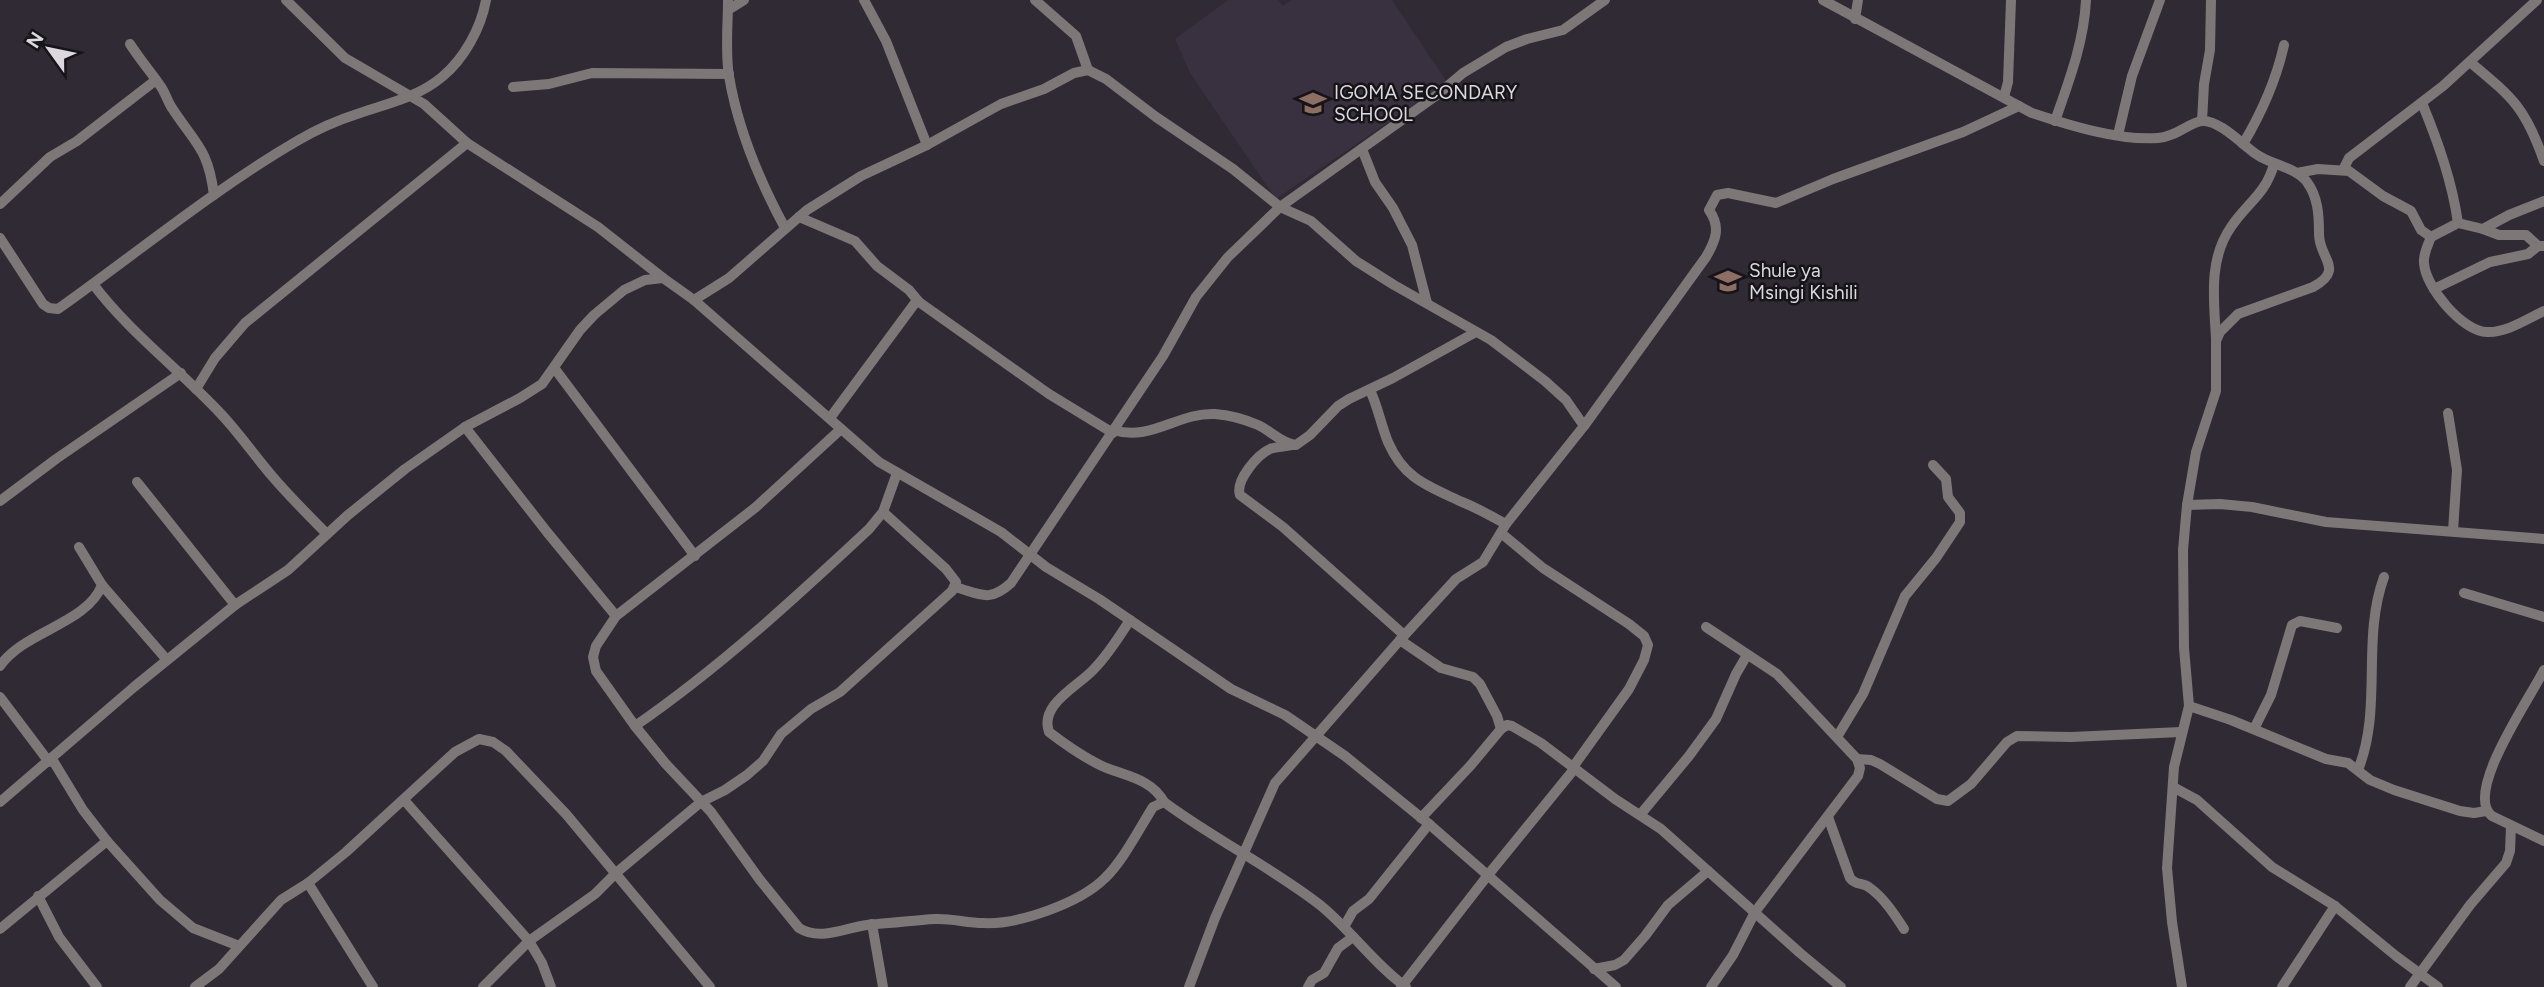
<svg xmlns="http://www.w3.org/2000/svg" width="2544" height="987" viewBox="0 0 2544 987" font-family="Figtree,sans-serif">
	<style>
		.built { fill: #39313f }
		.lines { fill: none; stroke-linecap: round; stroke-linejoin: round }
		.street { stroke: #7d7777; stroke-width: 10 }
		.labels { text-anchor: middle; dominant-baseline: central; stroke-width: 5; stroke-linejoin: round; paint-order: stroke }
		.poi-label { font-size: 19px; fill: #dcd8de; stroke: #161418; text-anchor: start }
	</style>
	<rect width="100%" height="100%" fill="#2f2a33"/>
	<path class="built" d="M 1228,0 L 1278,0 L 1283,6 L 1292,0 L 1392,0 L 1447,82 L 1276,199 L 1190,73 L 1175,39 Z"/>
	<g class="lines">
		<g class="street">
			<path d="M 286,0 L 345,58 L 424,104 L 467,143 L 598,227 L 663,278 L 694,300 L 879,462 L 1001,532 L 1046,567 L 1099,599 L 1231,689 L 1285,715 L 1345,756 L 1429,824 L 1616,987"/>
			<path d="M 728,0 C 728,25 725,52 729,76 C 738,130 759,180 785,228"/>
			<path d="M 864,0 L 886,41 L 927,145"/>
			<path d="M 1035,0 L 1076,36 L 1088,70"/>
			<path d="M 1823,0 L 2032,113 C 2068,125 2119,141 2158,138 C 2176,137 2190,122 2202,121 C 2218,119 2243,145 2256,154 C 2271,165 2296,167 2307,182 C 2318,197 2319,215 2319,233 C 2318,258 2346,269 2313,287 L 2238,314 L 2220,332 L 2216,341 L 2216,391 L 2196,452 L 2187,505 L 2183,550 L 2184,648 L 2189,706 L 2174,767 L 2167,868 L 2172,922 L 2182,987"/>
			<path d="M 728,10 L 744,0"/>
			<path d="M 1855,19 L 1858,0"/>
			<path d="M 130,44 C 139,58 149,70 159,84 C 165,91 167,101 172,108 C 196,145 208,148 214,195"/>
			<path d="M 2470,62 C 2513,98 2525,107 2544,161"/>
			<path d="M 513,87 L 549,84 L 592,73 L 729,74"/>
			<path d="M 2004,97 L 2008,82 L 2011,0"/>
			<path d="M 2422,103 C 2438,142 2452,181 2458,223"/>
			<path d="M 2055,121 C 2069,81 2084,42 2086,0"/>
			<path d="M 2202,121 L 2204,84 L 2210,50 L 2211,0"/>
			<path d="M 2118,135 L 2132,76 L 2160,0"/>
			<path d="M 2243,144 C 2262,112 2276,81 2284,45"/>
			<path d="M 1362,149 L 1375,182 L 1393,208 L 1412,245 L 1427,303"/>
			<path d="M 2343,170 L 2349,158 L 2443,86 L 2537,0"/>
			<path d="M 2297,173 L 2318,169 L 2349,171 L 2383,196 L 2411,211 L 2421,230 L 2431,237 L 2458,223 L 2483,229 L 2509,215 L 2544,201"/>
			<path d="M 0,204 L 50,157 L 77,141 L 156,80"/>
			<path d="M 799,217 L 855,241 L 877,266 L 909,290 L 919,302"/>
			<path d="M 2483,229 L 2499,235 L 2526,235 L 2538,246 L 2544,246"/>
			<path d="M 2431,237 C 2428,245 2423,254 2424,263 C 2425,287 2463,332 2487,332 C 2506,333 2527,319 2544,311"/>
			<path d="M 0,238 L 43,304 L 49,308 L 58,309 C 137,253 213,190 297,141 C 317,129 338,120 360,113 C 389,103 418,97 442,77 C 464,59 481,28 486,0"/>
			<path d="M 93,284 C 130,333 179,369 221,414 C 239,433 254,455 272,476 C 289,496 308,515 327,534"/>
			<path d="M 2434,289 L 2490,262 L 2528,254 L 2538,246"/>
			<path d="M 694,300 L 729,278 L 807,210 L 861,176 L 927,145 L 1001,104 L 1044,89 L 1074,73 L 1088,70 L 1106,79 L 1156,117 L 1233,169 L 1280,207 L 1311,221 L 1356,261 L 1394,285 L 1491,340 L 1545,381 L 1566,400 L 1584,426"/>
			<path d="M 2216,339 C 2214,300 2208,260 2231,227 C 2247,203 2266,194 2274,164"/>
			<path d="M 555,369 L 695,556"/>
			<path d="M 196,389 L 215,358 L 245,323 L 467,143"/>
			<path d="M 1370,390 C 1378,407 1381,425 1388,442 C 1404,479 1428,486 1462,502 C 1477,508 1491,516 1506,524"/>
			<path d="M 2448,413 L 2457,470 L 2453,531"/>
			<path d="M 830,418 L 915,303 L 919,302 L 1049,394 L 1113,433"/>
			<path d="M 465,427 L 547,532 L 616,616"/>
			<path d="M 841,429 L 756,507 L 616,616 L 596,646 L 593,657 L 596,671 L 635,726 L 665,763 L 711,812 L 760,880 L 799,928 C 823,943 851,924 877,924 C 896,923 915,920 935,919 C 951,918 967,923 983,923 C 1018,925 1080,903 1105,878 C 1123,861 1139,829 1153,807 L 1164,802 C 1214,839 1271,867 1320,905 C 1351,930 1374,964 1406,987"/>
			<path d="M 1114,430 C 1150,442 1179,412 1215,414 C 1229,415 1244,419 1258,425 C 1271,431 1282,444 1296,445 L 1310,435 L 1338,406 L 1349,399 L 1393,378 L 1476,332"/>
			<path d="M 1293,445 C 1285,447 1277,446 1270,449 C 1257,455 1235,481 1240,495 L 1283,527 L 1404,635"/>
			<path d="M 137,482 L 235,605"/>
			<path d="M 0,501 L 56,459 L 181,373"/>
			<path d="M 2187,505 L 2220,504 L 2252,507 L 2326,522 L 2544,539"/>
			<path d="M 1501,533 L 1543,568 L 1629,624 L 1644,636 L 1648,645 L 1644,660 L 1629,689 L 1573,767"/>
			<path d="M 102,585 L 167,660"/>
			<path d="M 955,587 C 980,594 989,603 1011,583 L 1163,356 L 1196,297 L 1228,257 L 1280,207 L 1437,95 L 1463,73 L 1506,47 L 1527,39 L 1563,30 L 1605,0"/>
			<path d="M 2464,593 L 2544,617"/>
			<path d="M 1130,620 C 1119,637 1108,655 1094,669 C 1079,686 1039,704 1049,732 C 1066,745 1083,757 1102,766 C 1124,776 1151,778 1164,802"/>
			<path d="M 1706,627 L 1777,674 L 1857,759 L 1860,768 L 1858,776 L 1755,912 L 1733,955 L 1711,987"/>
			<path d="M 1400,640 L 1441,668 L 1473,677 L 1480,684 L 1497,716 L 1501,729"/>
			<path d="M 0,666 C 24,631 87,624 102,585 L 79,547"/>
			<path d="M 2544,670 C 2531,697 2463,793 2492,816 L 2544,841"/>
			<path d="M 0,697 L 49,762"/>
			<path d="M 2189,706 L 2231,720 L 2326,759 L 2348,763 L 2370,780 L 2394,790 L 2460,811 L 2474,813 L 2486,811"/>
			<path d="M 635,726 C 719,668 794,599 869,529 L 883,512 L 897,473"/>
			<path d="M 2254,729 L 2271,695 L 2292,625 L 2300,621 L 2337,628"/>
			<path d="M 1837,737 L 1863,694 L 1905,596 L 1936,558 L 1960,522 L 1960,513 L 1948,497 L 1946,479 L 1933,465"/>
			<path d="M 52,759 L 83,810 L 107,841 L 160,900 L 193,928 L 239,946"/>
			<path d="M 1857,759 L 1871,760 L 1880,764 L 1937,799 L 1948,801 L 1971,784 L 2007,742 L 2017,736 L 2071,737 L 2181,732"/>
			<path d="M 2358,770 C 2383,708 2361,640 2384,577"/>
			<path d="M 2173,787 L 2197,800 L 2272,867 L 2335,906 L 2396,956 L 2438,987"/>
			<path d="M 404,800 L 529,941 L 542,963 L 551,987"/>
			<path d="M 0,802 L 134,687 L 235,605 L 288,570 L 348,515 L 405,469 L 465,427 L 520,398 L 542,384 L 580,330 L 594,315 L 624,290 L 645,280 L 663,278"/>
			<path d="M 1640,815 L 1689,756 L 1716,719 L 1736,674 L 1747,655"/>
			<path d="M 1828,817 L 1850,878 C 1856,886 1863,882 1870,888 C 1884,898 1895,915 1904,929"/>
			<path d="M 1421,818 L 1471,765 L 1501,729 L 1507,725 L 1512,726 L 1541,743 L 1615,799 L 1661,829 L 1800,953 L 1841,987"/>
			<path d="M 308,883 L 373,987"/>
			<path d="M 38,896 L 59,937 L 97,987"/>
			<path d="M 872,924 L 883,987"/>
			<path d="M 1344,927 L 1353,911 L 1369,899 L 1429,824"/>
			<path d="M 0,929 L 107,841"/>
			<path d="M 1594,969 L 1615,965 L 1624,960 L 1645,936 L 1668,905 L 1708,871"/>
			<path d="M 195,987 L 219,969 L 281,900 L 308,883 L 346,852 L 455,752 L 479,739 L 493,742 L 506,751 L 566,814 L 710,987"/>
			<path d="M 483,987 L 529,941 L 595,894 L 616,873 L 701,802 L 725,790 L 747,775 L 763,761 L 781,734 L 811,709 L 840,692 L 952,591 L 956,582 L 946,569 L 883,512"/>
			<path d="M 1189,987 L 1215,918 L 1275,783 L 1400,640 L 1456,579 L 1483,562 L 1506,524 L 1584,426 L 1706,257 C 1716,240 1721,227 1709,210 L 1717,195 L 1728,193 L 1776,203 L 1833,179 L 1963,132 L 2019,106"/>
			<path d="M 1308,987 L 1312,980 L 1324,973 L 1338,948 L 1353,937"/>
			<path d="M 1401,987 L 1488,875 L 1575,768"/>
			<path d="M 2282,987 L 2335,906"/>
			<path d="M 2410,987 L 2470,905 L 2506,863 L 2510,851 L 2511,826"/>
		</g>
	</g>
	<defs>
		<g id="school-bare" transform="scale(2.1)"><path d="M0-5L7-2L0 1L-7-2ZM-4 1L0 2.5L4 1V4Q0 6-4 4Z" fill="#8d6e63" stroke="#161418" stroke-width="2.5" paint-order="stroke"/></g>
	</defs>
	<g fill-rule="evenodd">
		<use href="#school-bare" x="1313" y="103"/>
		<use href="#school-bare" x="1728" y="281"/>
	</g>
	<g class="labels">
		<g class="poi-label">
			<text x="1334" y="92">IGOMA SECONDARY<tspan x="1334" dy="22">SCHOOL</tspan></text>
			<text x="1749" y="270">Shule ya<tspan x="1749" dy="22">Msingi Kishili</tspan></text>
		</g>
	</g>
	<g transform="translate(49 49) rotate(303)" stroke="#161418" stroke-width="5" paint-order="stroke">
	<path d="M0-5L12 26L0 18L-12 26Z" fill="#dcd8de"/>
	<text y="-10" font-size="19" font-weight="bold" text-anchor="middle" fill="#dcd8de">N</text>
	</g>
</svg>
